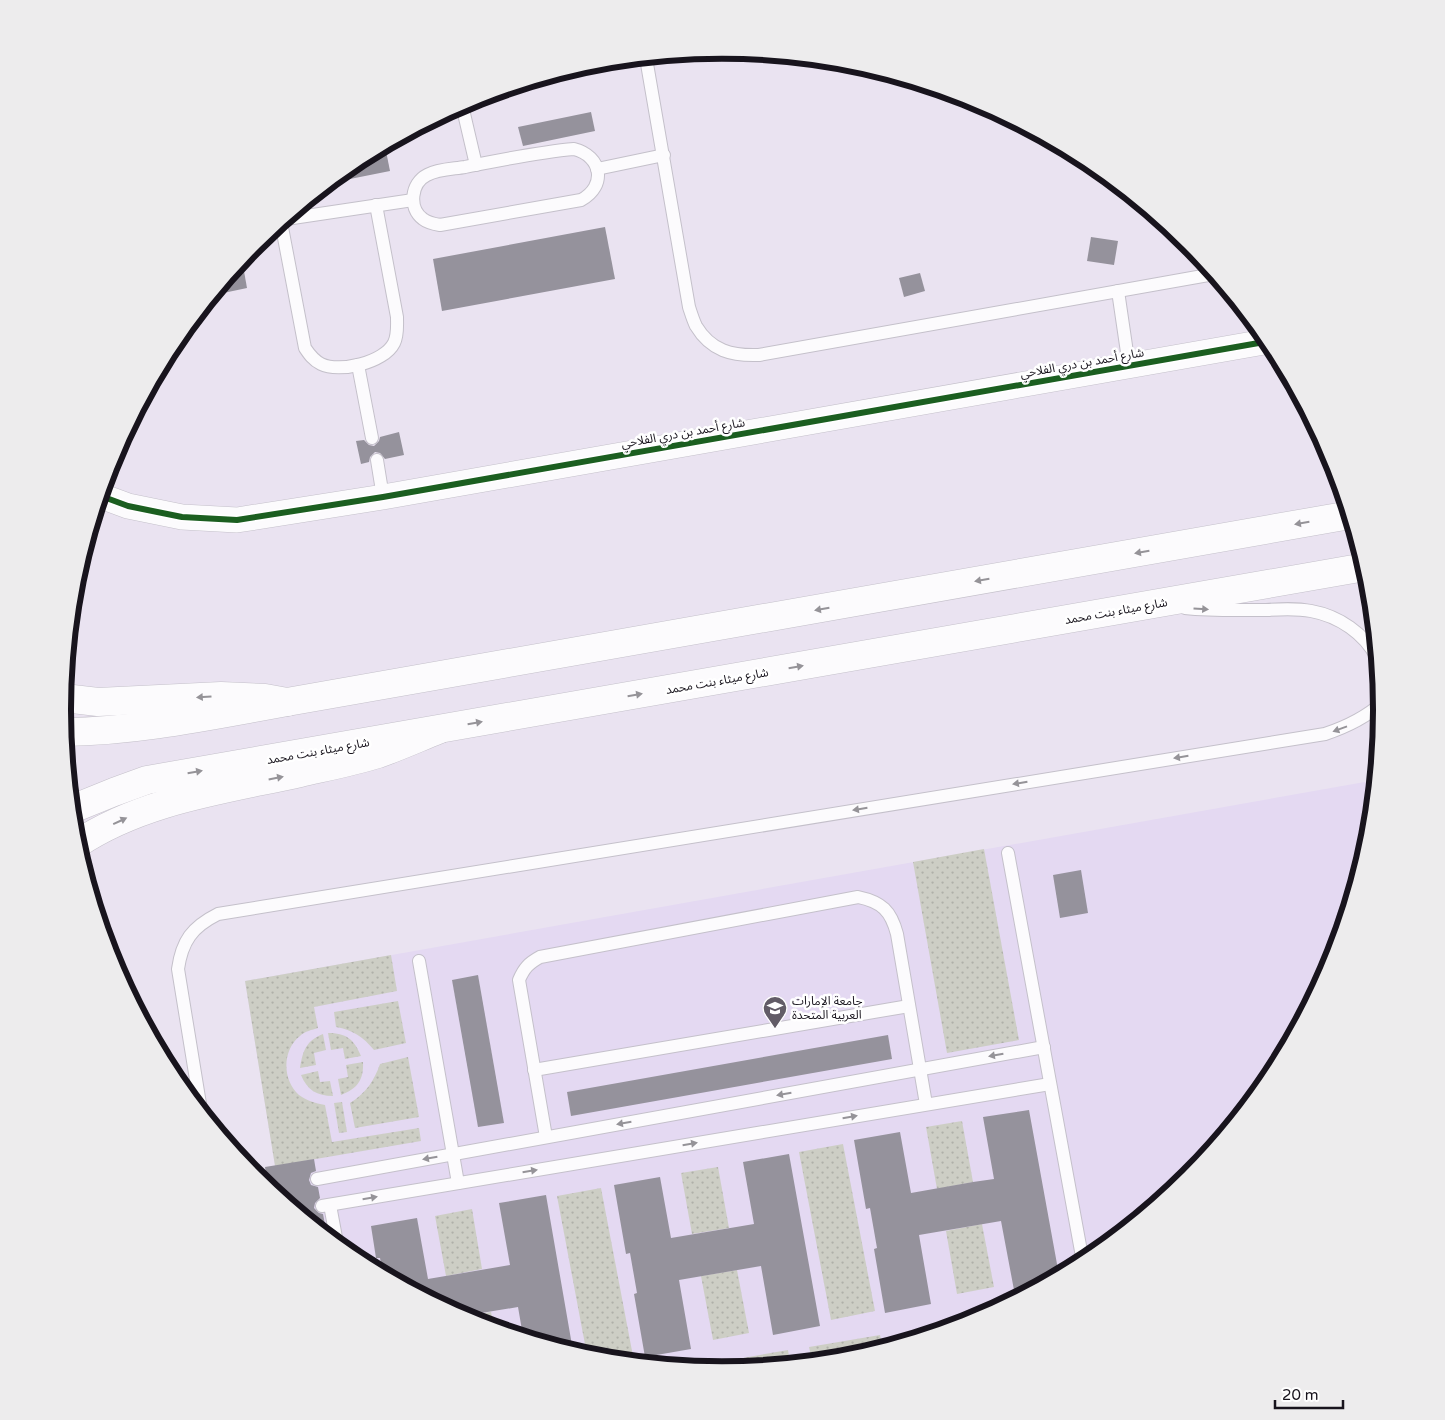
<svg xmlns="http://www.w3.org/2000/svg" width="1445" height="1420" viewBox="0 0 1445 1420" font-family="'Varela Round','Noto Sans Arabic',sans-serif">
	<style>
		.built { fill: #e4d9f2 }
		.green { fill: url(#green-dots) }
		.building { fill: #95929c }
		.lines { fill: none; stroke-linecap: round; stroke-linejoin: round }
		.lane-casing { stroke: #c4c0ca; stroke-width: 14 }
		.street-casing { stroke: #c4c0ca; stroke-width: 26 }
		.secondary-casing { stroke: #c4c0ca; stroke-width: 29 }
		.primary-casing { stroke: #c4c0ca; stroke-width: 29 }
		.lane { stroke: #fcfbfd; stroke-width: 12 }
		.street { stroke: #fcfbfd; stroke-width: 25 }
		.secondary { stroke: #fcfbfd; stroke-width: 28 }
		.primary { stroke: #fcfbfd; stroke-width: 28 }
		.cycleway-casing { stroke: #fff; stroke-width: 9 }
		.cycleway { stroke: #1b5e20; stroke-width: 6 }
		.oneway { fill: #959398 }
		.labels { text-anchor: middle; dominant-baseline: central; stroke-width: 5; stroke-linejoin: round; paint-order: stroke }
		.street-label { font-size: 12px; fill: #18141d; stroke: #fff }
		.poi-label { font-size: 12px; fill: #18141d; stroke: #fff; text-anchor: start }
		.rim { fill: none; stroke: #18141d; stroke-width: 6 }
	</style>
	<defs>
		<pattern id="green-dots" width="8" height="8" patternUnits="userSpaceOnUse" patternTransform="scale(1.25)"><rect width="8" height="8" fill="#cdcec5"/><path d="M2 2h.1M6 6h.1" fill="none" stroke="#afb0a9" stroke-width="1.8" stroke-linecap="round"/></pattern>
	</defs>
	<rect width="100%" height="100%" fill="#eae3f1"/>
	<path class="built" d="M 1376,780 L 1370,839 L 1332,963 L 1271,1077 L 1189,1177 L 1089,1259 L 975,1320 L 851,1357 L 722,1370 L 593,1357 L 470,1320 L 356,1259 L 268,1187 L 275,1165 L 245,981 Z"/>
	<g class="green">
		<path d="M 984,849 L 1019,1040 L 947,1053 L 913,862 Z"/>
		<path d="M 391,955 L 397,991 L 314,1007 L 318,1028 C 312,1030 305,1031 300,1036 C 282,1050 282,1080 299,1095 C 307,1101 315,1103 325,1105 L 332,1142 L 419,1128 L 421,1141 L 275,1166 L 245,981 Z"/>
		<path d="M 398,1001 L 406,1043 L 374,1050 C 363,1037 353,1030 336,1027 L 334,1012 Z"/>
		<path d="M 328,1033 C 346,1033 354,1039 361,1056 L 345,1059 L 343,1048 L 331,1050 Z"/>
		<path d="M 323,1034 L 326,1050 L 314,1053 L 316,1065 L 300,1068 C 303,1050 306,1041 323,1034 Z"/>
		<path d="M 408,1057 L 419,1117 L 355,1128 L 350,1103 C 366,1093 374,1081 380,1064 Z"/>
		<path d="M 363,1062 C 364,1080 357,1089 341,1095 L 338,1079 L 348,1077 L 346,1065 Z"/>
		<path d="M 318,1071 L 320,1082 L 330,1081 L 333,1096 C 317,1096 307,1090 301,1075 Z"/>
		<path d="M 342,1102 L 347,1132 L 339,1133 L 334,1103 Z"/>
		<path d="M 962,1121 L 973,1182 L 937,1189 L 926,1127 Z"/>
		<path d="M 843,1144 L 875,1311 L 831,1320 L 799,1152 Z"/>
		<path d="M 718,1167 L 729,1228 L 692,1234 L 681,1173 Z"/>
		<path d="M 601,1188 L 633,1356 C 617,1359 602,1360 587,1355 L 557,1196 Z"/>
		<path d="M 472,1209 L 482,1269 L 446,1276 L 435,1216 Z"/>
		<path d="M 982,1224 L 994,1287 L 957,1294 L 946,1231 Z"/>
		<path d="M 737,1270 L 749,1333 L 713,1340 L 701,1276 Z"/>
		<path d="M 491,1312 L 494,1327 L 470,1320 L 463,1316 Z"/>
		<path d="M 986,1314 L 975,1320 L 950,1327 L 948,1321 Z"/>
		<path d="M 880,1335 L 883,1348 L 851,1357 L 812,1361 L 809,1347 Z"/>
		<path d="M 788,1350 L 790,1363 L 722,1370 L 692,1367 Z"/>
	</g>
	<g class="building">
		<path d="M 591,112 L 595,131 L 523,146 L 518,127 Z"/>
		<path d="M 386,151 L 390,171 L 330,183 L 356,161 L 369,154 Z"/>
		<path d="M 605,227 L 615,279 L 442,311 L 433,259 Z"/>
		<path d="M 1091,237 L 1118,241 L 1114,265 L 1087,261 Z"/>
		<path d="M 242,260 L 247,288 L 214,295 L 233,271 Z"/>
		<path d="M 920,273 L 925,291 L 904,297 L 899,278 Z"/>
		<path d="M 399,432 L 404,455 L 385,459 L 380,453 L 375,452 L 370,457 L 369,462 L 361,464 L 356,441 L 364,440 L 369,445 L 374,446 L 379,441 L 380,437 Z"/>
		<path d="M 1081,870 L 1088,913 L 1060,918 L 1053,875 Z"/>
		<path d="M 478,975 L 504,1123 L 478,1127 L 452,980 Z"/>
		<path d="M 888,1035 L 892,1059 L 571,1116 L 567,1092 Z"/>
		<path d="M 1029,1110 L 1059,1275 L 1039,1285 L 1014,1290 L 1001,1221 L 919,1235 L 931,1304 L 885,1313 L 874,1249 L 877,1248 L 870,1208 L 866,1209 L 854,1140 L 900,1132 L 911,1193 L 973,1182 L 994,1179 L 983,1117 Z"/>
		<path d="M 789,1154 L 820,1326 L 773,1335 L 761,1266 L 679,1280 L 691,1349 L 645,1357 L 634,1294 L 637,1293 L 630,1253 L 626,1254 L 614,1185 L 660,1177 L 671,1238 L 754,1224 L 743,1162 Z"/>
		<path d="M 314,1159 L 316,1171 L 311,1173 L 309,1180 L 311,1185 L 318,1187 L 320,1198 L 315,1203 L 314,1208 L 319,1213 L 323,1214 L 327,1235 L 268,1187 L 265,1167 Z"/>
		<path d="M 546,1195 L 573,1351 L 523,1336 L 518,1307 L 463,1316 L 383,1273 L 380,1258 L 376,1258 L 371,1226 L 417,1218 L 428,1279 L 510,1265 L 499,1203 Z"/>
	</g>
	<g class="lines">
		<g class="lane-casing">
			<g id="lane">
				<path d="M 646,58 L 689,307 C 691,313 693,320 696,326 C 711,351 732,356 759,355 L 1214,274"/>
				<path d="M 462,105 L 476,165"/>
				<path d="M 574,149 C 602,156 607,186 581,200 L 440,225 C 434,224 428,223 423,219 C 408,208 411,183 427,175 C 438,169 453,169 465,167 C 501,160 538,152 574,149 Z"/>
				<path d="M 597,169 L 664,155"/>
				<path d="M 286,219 L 413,200"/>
				<path d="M 281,222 L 305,348 C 309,354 313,360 321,364 C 339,373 384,363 394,343 C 398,335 397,326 397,317 L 376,205"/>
				<path d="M 1118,291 L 1129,366"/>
				<path d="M 358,365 L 372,438"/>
				<path d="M 377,460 L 383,497"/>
				<path d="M 1185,608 C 1212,611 1239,610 1266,610 C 1281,609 1296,608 1311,611 C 1339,616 1365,634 1377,658"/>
				<path d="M 1008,853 L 1083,1262"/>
				<path d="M 419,961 L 458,1183"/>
				<path d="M 534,1070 L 909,1006"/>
				<path d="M 201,1110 L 178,969 C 182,941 192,927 218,914 L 1325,734 C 1346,727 1365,718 1382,703"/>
				<path d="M 546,1137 L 519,980 C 524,968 529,963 540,957 L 858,897 C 882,902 891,911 897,934 L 926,1104"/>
				<path d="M 317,1179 L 1044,1047"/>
				<path d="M 330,1205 L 337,1243"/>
				<path d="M 322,1206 L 1050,1084"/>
			</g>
		</g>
		<g class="street-casing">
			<path id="street" d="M 101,496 L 128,506 L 182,517 L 237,520 L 383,497 L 1270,341"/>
		</g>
		<g class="secondary-casing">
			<g id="secondary">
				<path d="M 65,732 C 140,731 213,715 287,702 L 1350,515"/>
				<path d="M 72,809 L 114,792 L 147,780 L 1365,567"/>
			</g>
		</g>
		<g class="primary-casing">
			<g id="primary">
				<path d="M 64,698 L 98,702 L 221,696 L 265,698 L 287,702"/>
				<path d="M 77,844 C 143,800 224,790 300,773 C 326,767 352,762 378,754 C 398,747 418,738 438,730"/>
			</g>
		</g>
		<use href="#lane" class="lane"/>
		<use href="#street" class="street"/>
		<use href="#secondary" class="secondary"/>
		<use href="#primary" class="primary"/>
		<g class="cycleway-casing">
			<path id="cycleway" d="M 101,496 L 128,506 L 182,517 L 237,520 L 383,497 L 1270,341"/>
		</g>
		<use href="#cycleway" class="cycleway"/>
	</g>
	<defs><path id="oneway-solid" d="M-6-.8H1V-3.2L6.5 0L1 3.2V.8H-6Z" transform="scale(1.25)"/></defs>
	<g class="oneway">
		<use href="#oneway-solid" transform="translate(1302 523) rotate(170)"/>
		<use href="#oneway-solid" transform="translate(1142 552) rotate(170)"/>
		<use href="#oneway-solid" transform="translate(982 580) rotate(170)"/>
		<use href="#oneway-solid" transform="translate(822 609) rotate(170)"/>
		<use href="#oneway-solid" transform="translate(1201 609) rotate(4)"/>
		<use href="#oneway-solid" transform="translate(796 667) rotate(-10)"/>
		<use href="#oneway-solid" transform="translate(635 695) rotate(-10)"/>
		<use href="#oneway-solid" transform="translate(204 697) rotate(176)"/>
		<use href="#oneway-solid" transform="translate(475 723) rotate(-10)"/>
		<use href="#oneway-solid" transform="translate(1340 729) rotate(160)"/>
		<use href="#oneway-solid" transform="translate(1181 757) rotate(171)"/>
		<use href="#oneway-solid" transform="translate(195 772) rotate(-10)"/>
		<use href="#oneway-solid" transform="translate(276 778) rotate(-11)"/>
		<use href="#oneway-solid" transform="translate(1020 783) rotate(171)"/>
		<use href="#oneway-solid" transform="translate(860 809) rotate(171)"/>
		<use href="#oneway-solid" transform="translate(120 821) rotate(-25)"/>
		<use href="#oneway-solid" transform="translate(996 1055) rotate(170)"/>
		<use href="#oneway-solid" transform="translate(784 1094) rotate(170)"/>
		<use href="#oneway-solid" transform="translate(850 1117) rotate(-10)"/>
		<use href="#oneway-solid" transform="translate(624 1123) rotate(170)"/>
		<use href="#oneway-solid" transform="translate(690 1144) rotate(-10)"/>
		<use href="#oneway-solid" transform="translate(430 1158) rotate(170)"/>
		<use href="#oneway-solid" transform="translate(530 1171) rotate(-9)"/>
		<use href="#oneway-solid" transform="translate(370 1198) rotate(-10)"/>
	</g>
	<defs>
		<g id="university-pin" transform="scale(1.25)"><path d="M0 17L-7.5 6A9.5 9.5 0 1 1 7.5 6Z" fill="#625c67" stroke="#fff"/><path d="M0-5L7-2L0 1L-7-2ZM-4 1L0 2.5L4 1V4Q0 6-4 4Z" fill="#fff"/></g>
	</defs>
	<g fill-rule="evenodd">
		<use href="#university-pin" x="775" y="1008"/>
	</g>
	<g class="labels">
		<g class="street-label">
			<text transform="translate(1082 363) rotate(-10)">شارع أحمد بن دري الفلاحي</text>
			<text transform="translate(683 433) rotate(-10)">شارع أحمد بن دري الفلاحي</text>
			<text transform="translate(1116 611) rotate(-10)">شارع ميثاء بنت محمد</text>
			<text transform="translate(717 681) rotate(-10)">شارع ميثاء بنت محمد</text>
			<text transform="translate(318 751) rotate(-10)">شارع ميثاء بنت محمد</text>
		</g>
		<g class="poi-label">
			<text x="792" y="1001">جامعة الإمارات<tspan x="792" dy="14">العربية المتحدة</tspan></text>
		</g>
	</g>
	<path d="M0 0H1445V1420H0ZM71 710a651 651 0 1 1 1302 0a651 651 0 1 1-1302 0Z" fill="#edeced" fill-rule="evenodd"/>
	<path class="rim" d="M71 710a651 651 0 1 1 1302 0a651 651 0 1 1-1302 0Z"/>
	<path d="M1275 1400v8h68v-8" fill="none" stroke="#18141d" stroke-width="2.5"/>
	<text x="1282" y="1400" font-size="15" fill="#18141d" stroke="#ffffff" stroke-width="4" paint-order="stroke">20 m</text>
</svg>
